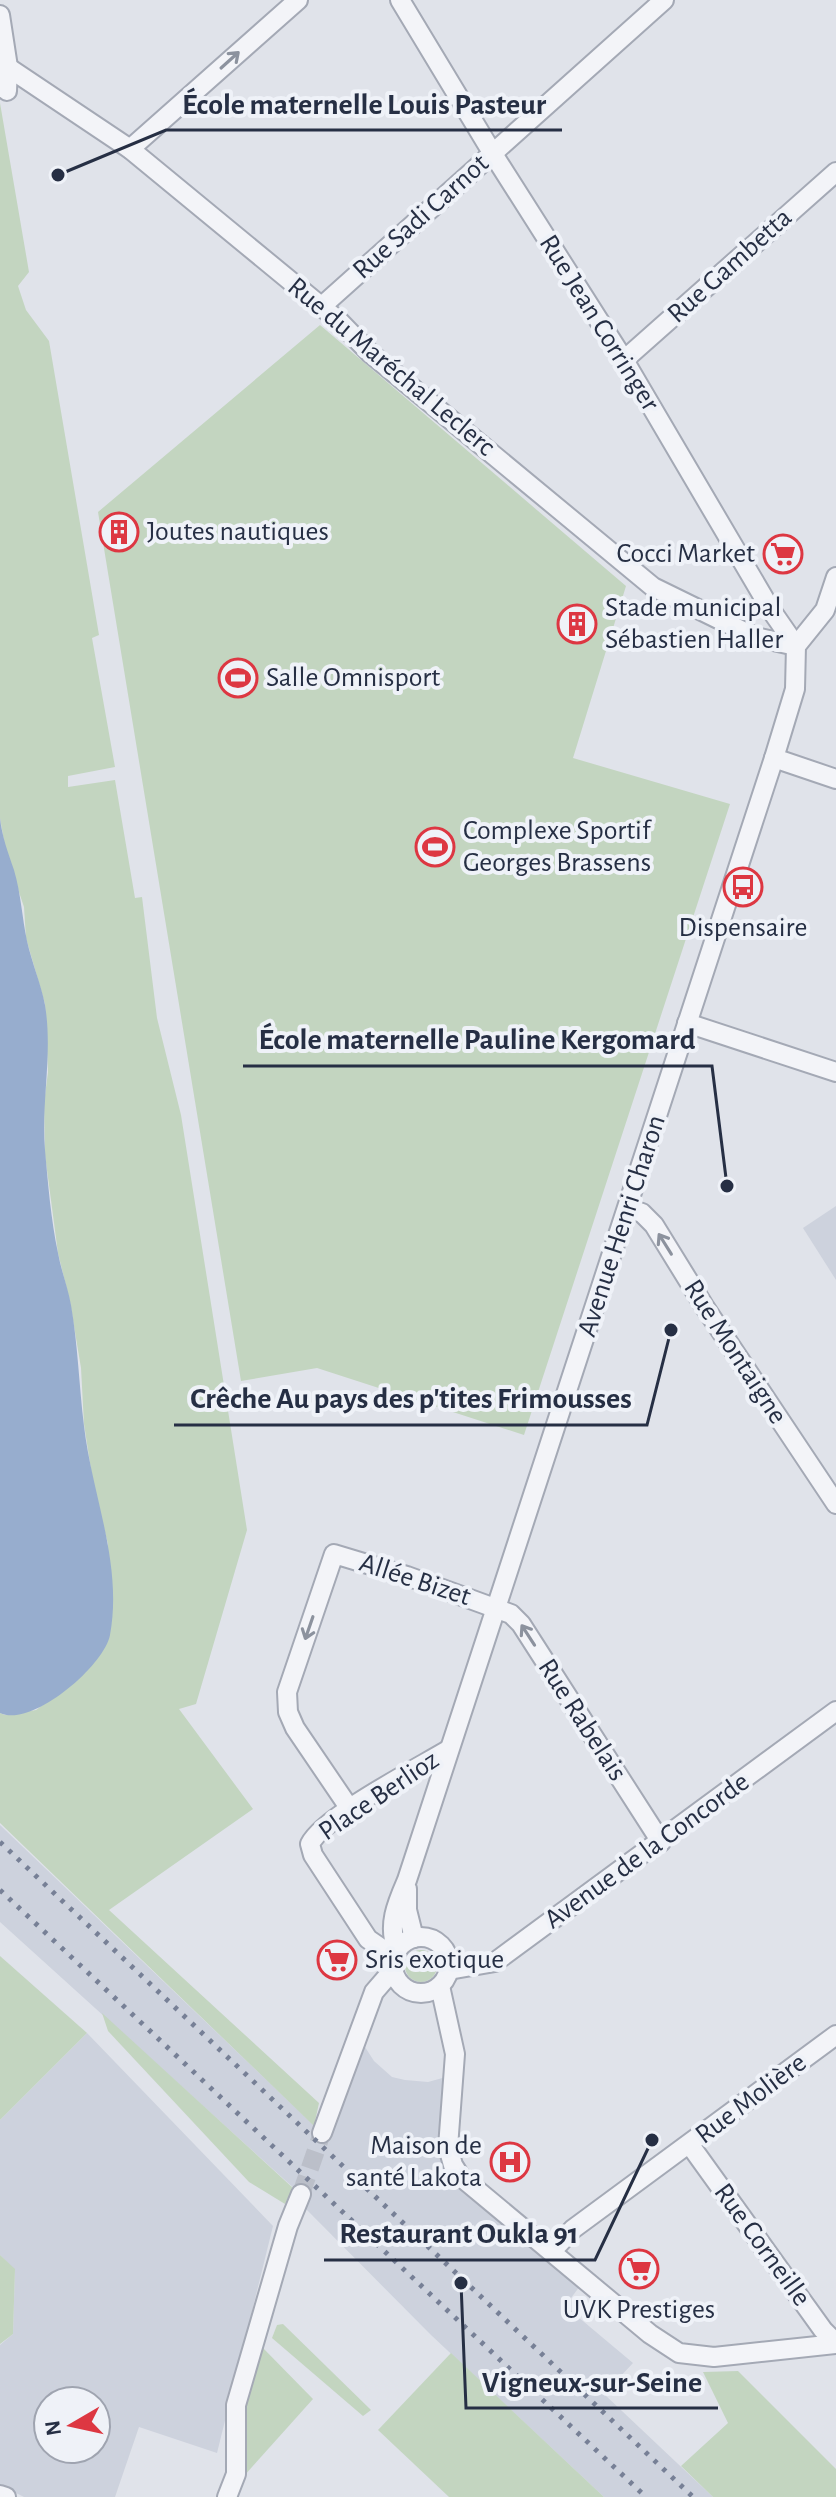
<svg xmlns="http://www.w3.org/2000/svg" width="836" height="2497" viewBox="0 0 836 2497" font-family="'Alegreya Sans',sans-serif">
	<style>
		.built { fill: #cdd2dd; fill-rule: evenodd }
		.green { fill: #c3d5c0 }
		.water { fill: #97adce }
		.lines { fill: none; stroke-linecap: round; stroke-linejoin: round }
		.minor-tunnel { stroke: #bbbfc9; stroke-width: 18; stroke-dasharray: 18 9; stroke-linecap: butt }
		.minor-casing { stroke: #a4a9b5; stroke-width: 22 }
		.minor { stroke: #f3f4f8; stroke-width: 18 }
		.rail { stroke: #778096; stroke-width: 5; stroke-dasharray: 4 8; stroke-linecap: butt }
		.oneway { stroke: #8c929e }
		.labels { text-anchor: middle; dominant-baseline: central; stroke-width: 8; stroke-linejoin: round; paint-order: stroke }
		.street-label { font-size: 28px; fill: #262f44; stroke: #eff2f8 }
		.poi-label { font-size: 28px; fill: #262f44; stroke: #eff2f8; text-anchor: start }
		.leader { fill: none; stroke: #262f44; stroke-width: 3 }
		.callout-dot { fill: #262f44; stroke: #eff2f8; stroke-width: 3 }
		.callout-label { font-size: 30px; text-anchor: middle; font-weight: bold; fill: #262f44; stroke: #eff2f8; stroke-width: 8; stroke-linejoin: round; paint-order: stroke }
	</style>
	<rect width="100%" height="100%" fill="#e0e3ea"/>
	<g class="built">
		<path d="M 836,1206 L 836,1280 L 803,1228 Z"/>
		<path d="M 0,1825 L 326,2137 L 342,2105 L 365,2047 L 374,2061 L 392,2077 L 405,2080 L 428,2082 L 464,2072 L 458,2153 L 459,2184 L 580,2286 L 565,2306 L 633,2363 L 604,2394 L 713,2497 L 604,2497 L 540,2437 L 431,2335 L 306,2209 L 307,2200 L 0,1922 Z"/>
		<path d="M 87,2033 L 273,2226 L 217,2453 L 139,2427 L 115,2497 L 24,2497 L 0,2485 L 0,2345 L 13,2334 L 15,2270 L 0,2255 L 0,2120 ZM 48,2401 L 96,2401 L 96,2449 L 48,2449 Z"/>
	</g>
	<g class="green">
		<path d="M 0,103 L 29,272 L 18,286 L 26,310 L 49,341 L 99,635 L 92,638 L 115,767 L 68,776 L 68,787 L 115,780 L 135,898 L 142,897 L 157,1018 L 181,1115 L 247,1530 L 196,1704 L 179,1709 L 253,1809 L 109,1910 L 319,2103 L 314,2126 L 0,1823 L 0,1713 L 5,1715 L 36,1710 L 74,1682 L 108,1544 L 94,1489 L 84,1424 L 81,1368 L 70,1302 L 58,1253 L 45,1155 L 44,1103 L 48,1072 L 45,1004 L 26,938 L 24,907 L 6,853 L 0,818 Z"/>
		<path d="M 320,325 L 626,586 L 573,758 L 730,804 L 524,1435 L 317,1368 L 241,1381 L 98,512 Z"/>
		<circle cx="421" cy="1966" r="16"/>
		<path d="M 0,1956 L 87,2033 L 0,2120 Z"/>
		<path d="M 102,2013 L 293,2188 L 285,2204 L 249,2182 L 108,2031 Z"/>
		<path d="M 0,2255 L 15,2269 L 13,2334 L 0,2344 Z"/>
		<path d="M 283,2324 L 371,2410 L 363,2416 L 272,2338 L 277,2325 Z"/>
		<path d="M 263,2348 L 313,2399 L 244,2476 L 243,2408 Z"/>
		<path d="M 451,2353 L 604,2497 L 449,2497 L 378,2430 Z"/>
		<path d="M 738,2371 L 836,2469 L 836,2497 L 713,2497 L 681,2466 L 728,2423 L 703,2372 Z"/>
	</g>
	<path class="water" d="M 0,818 C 2,837 8,852 14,870 C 21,894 22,917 27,941 C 32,963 41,984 45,1005 C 53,1054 41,1102 45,1150 C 48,1184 51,1220 58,1253 C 61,1270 68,1288 71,1305 C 78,1346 79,1385 84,1426 C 92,1495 123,1564 110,1635 C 104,1666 32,1728 0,1713 Z"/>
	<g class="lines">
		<path class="minor-tunnel" d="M 301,2194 L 322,2133"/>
		<g class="minor-casing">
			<g id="minor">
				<path d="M 400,0 L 493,154 L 624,360 L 771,610 L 796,646"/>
				<path d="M 0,15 L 8,67 L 7,91"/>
				<path d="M 0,62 L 130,149 L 339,321 L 370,353 L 653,587 L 755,637 L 796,646"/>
				<path d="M 130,149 L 298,0"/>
				<path d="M 321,307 L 664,0"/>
				<path d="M 624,360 L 836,172"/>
				<path d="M 774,758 L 836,779"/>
				<path d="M 687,1023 L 836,1072"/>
				<path d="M 628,1208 L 642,1213 L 654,1225 L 704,1306 L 836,1504"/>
				<path d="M 350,1809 L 295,1728 L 288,1712 L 287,1692 L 334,1554 L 407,1576 L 511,1614 L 521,1624 L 661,1842"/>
				<path d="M 407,1889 L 407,1910 L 414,1938"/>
				<circle cx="421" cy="1965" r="28"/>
				<path d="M 397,1950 C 387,1925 397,1903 407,1880 L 774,758 L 795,689 L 796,646 L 825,610 L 836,577"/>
				<path d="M 394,1957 L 368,1939 L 313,1855 L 310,1844 C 323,1817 418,1768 448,1750"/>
				<path d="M 449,1970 L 495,1962 L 836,1711"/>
				<path d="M 440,1986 L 455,2054 L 448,2147 L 453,2165 L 460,2176 L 650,2334 L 679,2353 L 714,2357 L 836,2344"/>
				<path d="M 322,2133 L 374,1992 L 393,1970"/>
				<path d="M 690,2145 L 823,2330 L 836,2343"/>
				<path d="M 552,2251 L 573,2229 L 836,2035"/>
				<path d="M 0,2495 L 6,2497"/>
				<path d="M 227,2497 L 236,2474 L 236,2405 L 288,2226 L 301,2194"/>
			</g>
		</g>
		<use href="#minor" class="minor"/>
		<g class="rail">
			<path d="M 0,1842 L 693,2497"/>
			<path d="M 0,1890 L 646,2497"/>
		</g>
	</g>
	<defs><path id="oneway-shaft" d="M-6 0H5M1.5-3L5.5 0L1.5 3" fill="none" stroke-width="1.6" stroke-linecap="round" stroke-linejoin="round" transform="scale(2)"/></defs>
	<g class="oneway">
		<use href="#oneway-shaft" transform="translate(230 60) rotate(-42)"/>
		<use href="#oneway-shaft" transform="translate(665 1244) rotate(-122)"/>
		<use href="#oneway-shaft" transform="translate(309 1628) rotate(109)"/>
		<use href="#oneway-shaft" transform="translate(528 1635) rotate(-123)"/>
	</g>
	<defs>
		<g id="building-ring" transform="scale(2)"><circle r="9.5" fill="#eff2f8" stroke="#dd3742" stroke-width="1.5"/><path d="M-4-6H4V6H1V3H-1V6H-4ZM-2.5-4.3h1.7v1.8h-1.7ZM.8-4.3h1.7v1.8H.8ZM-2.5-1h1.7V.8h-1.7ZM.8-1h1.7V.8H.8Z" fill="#dd3742"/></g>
		<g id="supermarket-ring" transform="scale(2)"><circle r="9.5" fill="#eff2f8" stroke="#dd3742" stroke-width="1.5"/><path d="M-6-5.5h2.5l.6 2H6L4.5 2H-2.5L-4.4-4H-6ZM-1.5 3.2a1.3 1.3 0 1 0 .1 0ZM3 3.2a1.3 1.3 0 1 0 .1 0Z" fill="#dd3742"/></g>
		<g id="stadium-ring" transform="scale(2)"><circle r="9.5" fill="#eff2f8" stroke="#dd3742" stroke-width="1.5"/><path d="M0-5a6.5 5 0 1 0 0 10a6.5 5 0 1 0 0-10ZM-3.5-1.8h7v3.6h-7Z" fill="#dd3742"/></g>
		<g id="bus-ring" transform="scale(2)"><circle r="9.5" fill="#eff2f8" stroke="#dd3742" stroke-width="1.5"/><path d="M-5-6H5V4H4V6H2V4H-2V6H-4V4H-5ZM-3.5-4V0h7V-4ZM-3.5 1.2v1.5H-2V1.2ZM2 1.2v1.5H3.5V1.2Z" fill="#dd3742"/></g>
		<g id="hospital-ring" transform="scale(2)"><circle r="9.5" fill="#eff2f8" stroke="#dd3742" stroke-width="1.5"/><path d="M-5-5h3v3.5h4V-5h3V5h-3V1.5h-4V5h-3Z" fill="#dd3742"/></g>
	</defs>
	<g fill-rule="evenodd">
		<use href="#building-ring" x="119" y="532"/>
		<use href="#supermarket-ring" x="783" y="554"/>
		<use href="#building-ring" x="577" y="624"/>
		<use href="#stadium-ring" x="238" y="678"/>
		<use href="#stadium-ring" x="435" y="847"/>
		<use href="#bus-ring" x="743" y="887"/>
		<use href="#supermarket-ring" x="337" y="1960"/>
		<use href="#hospital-ring" x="510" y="2162"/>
		<use href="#supermarket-ring" x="639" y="2269"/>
	</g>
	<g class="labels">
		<g class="street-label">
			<text transform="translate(421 217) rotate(-42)">Rue Sadi Carnot</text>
			<text transform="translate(730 266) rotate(-42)">Rue Gambetta</text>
			<text transform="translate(599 323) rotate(58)">Rue Jean Corringer</text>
			<text transform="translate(391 367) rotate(40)">Rue du Maréchal Leclerc</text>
			<text transform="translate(622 1226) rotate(-72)">Avenue Henri Charon</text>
			<text transform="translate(735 1352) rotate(57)">Rue Montaigne</text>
			<text transform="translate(415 1580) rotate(18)">Allée Bizet</text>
			<text transform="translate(582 1720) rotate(57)">Rue Rabelais</text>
			<text transform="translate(379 1796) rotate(-34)">Place Berlioz</text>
			<text transform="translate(647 1851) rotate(-36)">Avenue de la Concorde</text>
			<text transform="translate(751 2099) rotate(-37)">Rue Molière</text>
			<text transform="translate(762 2245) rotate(54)">Rue Corneille</text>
		</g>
		<g class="poi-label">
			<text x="147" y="532">Joutes nautiques</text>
			<text x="755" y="554" text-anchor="end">Cocci Market</text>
			<text x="605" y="608">Stade municipal<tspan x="605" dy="32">Sébastien Haller</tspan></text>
			<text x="266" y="678">Salle Omnisport</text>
			<text x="463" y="831">Complexe Sportif<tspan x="463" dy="32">Georges Brassens</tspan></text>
			<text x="743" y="928" text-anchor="middle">Dispensaire</text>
			<text x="365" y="1960">Sris exotique</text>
			<text x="482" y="2146" text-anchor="end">Maison de<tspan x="482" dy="32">santé Lakota</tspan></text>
			<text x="639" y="2310" text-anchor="middle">UVK Prestiges</text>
		</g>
	</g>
	<path class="leader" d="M58 175L166 130H562M727 1186L712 1066H243M671 1330L647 1425H174M652 2140L595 2260H324M461 2283L466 2408H718"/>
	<g class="callout-dot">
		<circle cx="58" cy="175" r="8"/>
		<circle cx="727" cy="1186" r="8"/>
		<circle cx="671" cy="1330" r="8"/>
		<circle cx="652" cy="2140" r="8"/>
		<circle cx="461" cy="2283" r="8"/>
	</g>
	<g class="callout-label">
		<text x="364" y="114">École maternelle Louis Pasteur</text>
		<text x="477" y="1049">École maternelle Pauline Kergomard</text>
		<text x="411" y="1408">Crêche Au pays des p'tites Frimousses</text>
		<text x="459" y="2243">Restaurant Oukla 91</text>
		<text x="592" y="2392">Vigneux-sur-Seine</text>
	</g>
	<g transform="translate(72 2425) rotate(261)"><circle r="38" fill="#eff2f8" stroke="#9fa4b0" stroke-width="2"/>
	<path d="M0-6L14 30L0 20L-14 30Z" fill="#dd3742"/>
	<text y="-12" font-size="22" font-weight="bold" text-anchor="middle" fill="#262f44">N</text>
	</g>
</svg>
